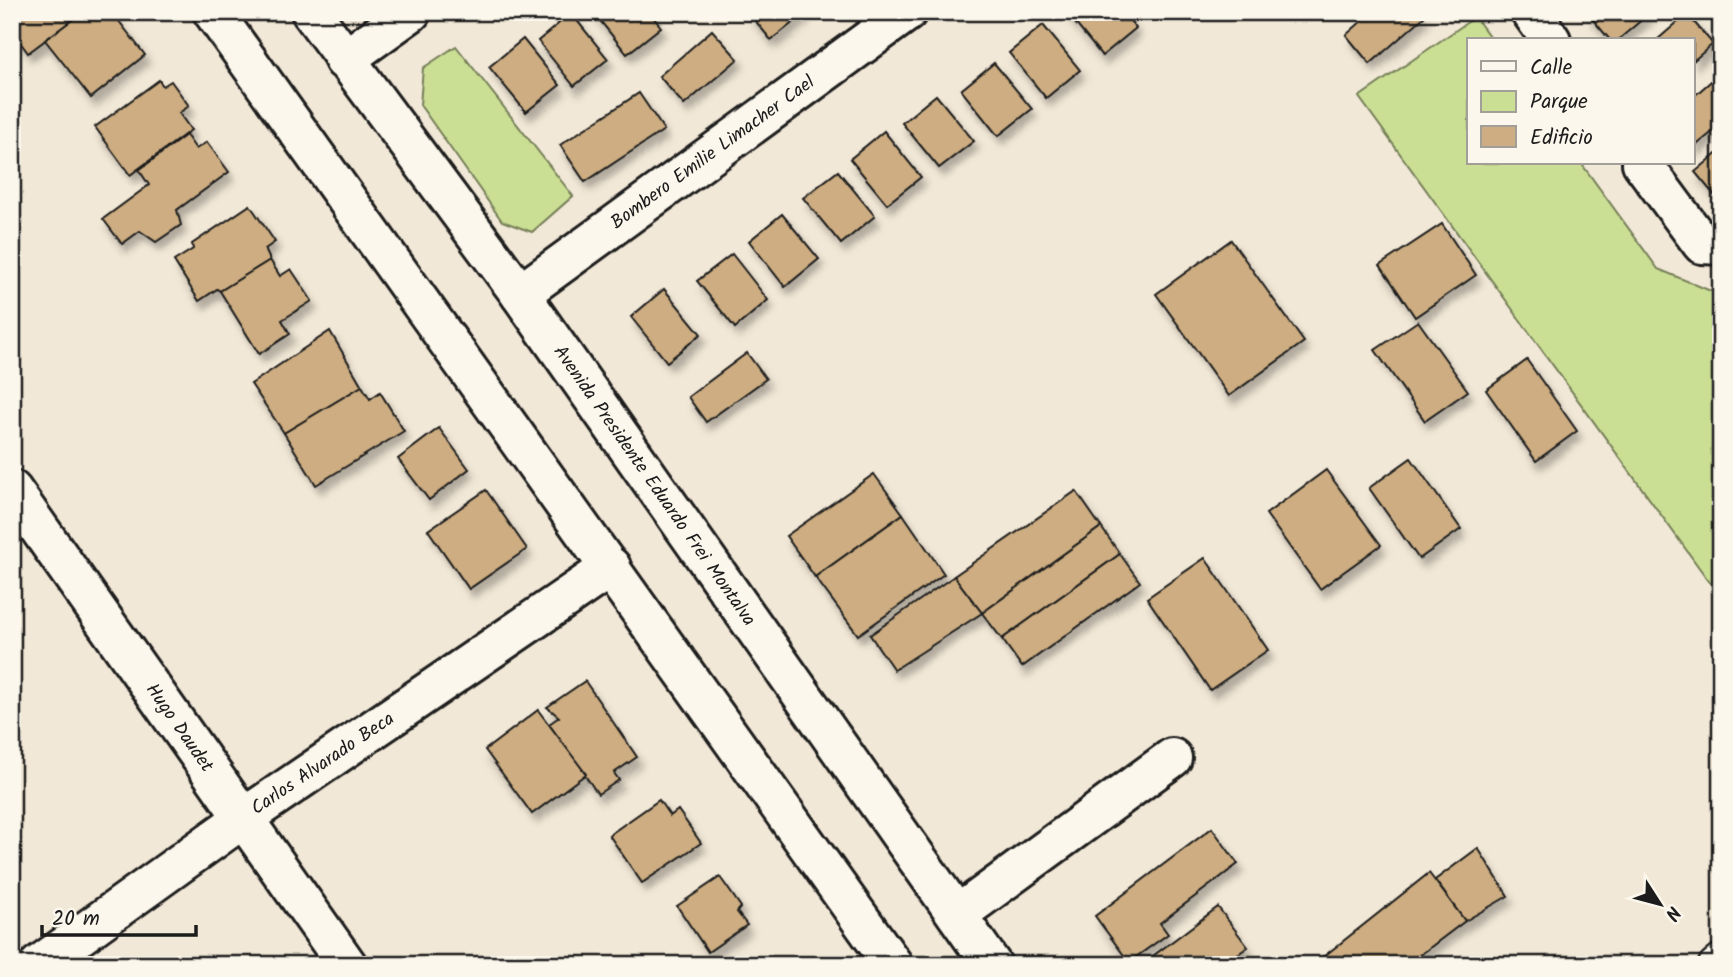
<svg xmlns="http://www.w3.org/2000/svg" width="1733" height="977" viewBox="0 0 1733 977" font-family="Kalam,sans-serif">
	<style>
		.green { fill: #cbdf94; stroke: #747e58; stroke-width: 2 }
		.building { fill: #cdad81; stroke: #1c1c1c; stroke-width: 2; filter: url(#shadow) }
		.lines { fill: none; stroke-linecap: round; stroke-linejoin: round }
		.lane-casing { stroke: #1c1c1c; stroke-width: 35 }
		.street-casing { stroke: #1c1c1c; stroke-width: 44 }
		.secondary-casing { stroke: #1c1c1c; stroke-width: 44 }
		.lane { stroke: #fbf7ec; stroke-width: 30 }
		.street { stroke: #fbf7ec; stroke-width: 38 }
		.secondary { stroke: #fbf7ec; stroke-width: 38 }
		.labels { text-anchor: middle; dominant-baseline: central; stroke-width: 5; stroke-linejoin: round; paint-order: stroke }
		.street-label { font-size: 19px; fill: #1c1c1c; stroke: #fbf7ec }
	</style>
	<defs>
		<filter id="shadow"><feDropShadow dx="4.5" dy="8" stdDeviation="3.5" flood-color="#0004"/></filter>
	</defs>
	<rect width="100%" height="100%" fill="#f2e8d7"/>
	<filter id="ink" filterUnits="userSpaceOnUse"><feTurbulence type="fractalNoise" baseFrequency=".0143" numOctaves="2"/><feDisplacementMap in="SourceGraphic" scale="14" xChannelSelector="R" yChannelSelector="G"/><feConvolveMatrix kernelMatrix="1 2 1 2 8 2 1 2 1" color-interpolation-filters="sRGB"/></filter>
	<g filter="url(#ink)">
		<g class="green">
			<path d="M 1475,17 L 1492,40 L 1469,40 L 1469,163 L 1581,163 L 1658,269 L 1713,292 L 1721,291 L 1721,586 L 1716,591 L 1359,97 Z"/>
			<path d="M 456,46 L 573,196 L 532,232 L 502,221 L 420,105 L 423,68 Z"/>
		</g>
		<g class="building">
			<path d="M 12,12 L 83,12 L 28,53 L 12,31 Z"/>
			<path d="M 83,12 L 112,12 L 145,55 L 91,98 L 45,40 Z"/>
			<path d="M 593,12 L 649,12 L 661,27 L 627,54 Z"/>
			<path d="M 748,12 L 805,12 L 805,13 L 771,40 Z"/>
			<path d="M 1066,12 L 1123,12 L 1136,28 L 1102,56 Z"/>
			<path d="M 1372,12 L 1420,12 L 1424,17 L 1370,64 L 1346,35 Z"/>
			<path d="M 1590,12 L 1651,12 L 1618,40 L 1610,40 L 1588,14 Z"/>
			<path d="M 571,13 L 608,59 L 574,86 L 538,41 Z"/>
			<path d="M 1687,14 L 1713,44 L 1693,61 L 1693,40 L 1657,40 Z"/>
			<path d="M 1043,25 L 1080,70 L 1046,98 L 1009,53 Z"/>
			<path d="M 712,30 L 738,59 L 684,105 L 659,76 Z"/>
			<path d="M 523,39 L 560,85 L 526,112 L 489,67 Z"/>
			<path d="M 994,63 L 1032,109 L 998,136 L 961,90 Z"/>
			<path d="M 1717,76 L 1721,81 L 1721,125 L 1693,148 L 1693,97 Z"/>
			<path d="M 159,80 L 163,86 L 171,81 L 189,106 L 179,113 L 191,130 L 130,175 L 95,127 Z"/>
			<path d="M 639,93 L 664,130 L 585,182 L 560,145 Z"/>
			<path d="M 936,95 L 974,141 L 939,168 L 902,123 Z"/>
			<path d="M 884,131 L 921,177 L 887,204 L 850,159 Z"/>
			<path d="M 186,135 L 196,149 L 207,142 L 229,172 L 177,210 L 181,225 L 156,242 L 140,231 L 122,244 L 103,219 L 149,185 L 139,170 Z"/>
			<path d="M 1721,150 L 1721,202 L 1720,202 L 1695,172 Z"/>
			<path d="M 838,171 L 875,216 L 841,244 L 803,198 Z"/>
			<path d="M 250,205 L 275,242 L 265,249 L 270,260 L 220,291 L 217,289 L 199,301 L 174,261 L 193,249 L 192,244 Z"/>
			<path d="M 782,214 L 819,259 L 785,287 L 749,241 Z"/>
			<path d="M 1442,224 L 1476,275 L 1415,317 L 1380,265 Z"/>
			<path d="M 1231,240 L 1304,342 L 1229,396 L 1156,294 Z"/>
			<path d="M 732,254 L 768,300 L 735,328 L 697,281 Z"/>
			<path d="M 270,260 L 280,276 L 291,269 L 312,301 L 282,320 L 290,334 L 259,354 L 220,291 Z"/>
			<path d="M 664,289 L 701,334 L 667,362 L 631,317 Z"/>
			<path d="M 1418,321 L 1468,391 L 1425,421 L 1375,350 Z"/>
			<path d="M 330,331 L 362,386 L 284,433 L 251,384 Z"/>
			<path d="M 747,353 L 766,379 L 706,422 L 688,397 Z"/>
			<path d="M 1527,360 L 1577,431 L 1536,461 L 1486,390 Z"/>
			<path d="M 362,386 L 370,399 L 380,392 L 404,431 L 316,485 L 284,433 Z"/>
			<path d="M 439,428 L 469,469 L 429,500 L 398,459 Z"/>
			<path d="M 1411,458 L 1461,529 L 1419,559 L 1369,488 Z"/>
			<path d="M 1326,470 L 1381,545 L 1320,589 L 1266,514 Z"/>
			<path d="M 874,474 L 903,514 L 815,577 L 786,536 Z"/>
			<path d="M 486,490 L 527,549 L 469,589 L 428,530 Z"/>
			<path d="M 1076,491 L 1101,527 L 982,613 L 954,576 Z"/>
			<path d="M 903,514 L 944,574 L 858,635 L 815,577 Z"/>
			<path d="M 1101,527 L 1120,554 L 1002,639 L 982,613 Z"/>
			<path d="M 1120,554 L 1140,582 L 1022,667 L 1002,639 Z"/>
			<path d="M 1205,558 L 1268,650 L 1210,690 L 1147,598 Z"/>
			<path d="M 954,576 L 982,613 L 894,670 L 870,635 Z"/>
			<path d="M 585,681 L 637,757 L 614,773 L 619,780 L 598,794 L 549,724 L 559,717 L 547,707 Z"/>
			<path d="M 538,710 L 586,774 L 532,814 L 485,750 Z"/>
			<path d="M 659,800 L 670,816 L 678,810 L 701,843 L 642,883 L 609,835 Z"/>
			<path d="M 1212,828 L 1238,864 L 1160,923 L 1168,934 L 1129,962 L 1095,916 Z"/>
			<path d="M 1478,848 L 1508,896 L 1465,921 L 1435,880 Z"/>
			<path d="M 1429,873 L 1465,921 L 1407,965 L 1313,965 Z"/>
			<path d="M 720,877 L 741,907 L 737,912 L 747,925 L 708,952 L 677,906 Z"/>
			<path d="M 1218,907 L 1248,947 L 1222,965 L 1141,965 Z"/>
		</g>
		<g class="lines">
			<g class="lane-casing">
				<path id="lane" d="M 1714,965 L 1721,959"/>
			</g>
			<g class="street-casing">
				<g id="street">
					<path d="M 1531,12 L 1551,40"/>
					<path d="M 344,60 L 411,12"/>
					<path d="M 1642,163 L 1702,244 L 1721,245"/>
					<path d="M 520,294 L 907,12"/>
					<path d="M 12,490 L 347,965"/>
					<path d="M 957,915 L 1172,758"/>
					<path d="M 39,965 L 242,819 L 611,567"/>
				</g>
			</g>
			<g class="secondary-casing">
				<g id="secondary">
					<path d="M 213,12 L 893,965"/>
					<path d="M 311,12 L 520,294 L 992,965"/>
				</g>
			</g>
			<use href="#lane" class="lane"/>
			<use href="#street" class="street"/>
			<use href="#secondary" class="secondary"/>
		</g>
	</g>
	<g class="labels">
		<g class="street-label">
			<text transform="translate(713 153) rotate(-36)">Bombero Emilie Limacher Cael</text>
			<text transform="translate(654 486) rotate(55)">Avenida Presidente Eduardo Frei Montalva</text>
			<text transform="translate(179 728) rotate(55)">Hugo Daudet</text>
			<text transform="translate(323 764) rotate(-34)">Carlos Alvarado Beca</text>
		</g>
	</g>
	<rect width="1733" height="977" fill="none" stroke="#fbf7ec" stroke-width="42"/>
	<rect x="21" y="21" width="1691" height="935" fill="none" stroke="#1c1c1c" stroke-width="2.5" filter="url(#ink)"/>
	<rect x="1467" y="38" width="228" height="126" fill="#fbf7ec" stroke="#a29f99" stroke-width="2"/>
	<rect x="1481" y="61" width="35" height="10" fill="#fbf7ec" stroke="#a29f99" stroke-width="2"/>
	<text x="1530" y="74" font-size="21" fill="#1c1c1c">Calle</text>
	<rect x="1481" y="91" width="35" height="21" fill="#cbdf94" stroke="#a29f99" stroke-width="2"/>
	<text x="1530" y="108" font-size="21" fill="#1c1c1c">Parque</text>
	<rect x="1481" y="126" width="35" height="21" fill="#cdad81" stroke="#a29f99" stroke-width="2"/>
	<text x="1530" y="144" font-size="21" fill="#1c1c1c">Edificio</text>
	<g transform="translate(1660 904) rotate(126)" stroke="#fbf7ec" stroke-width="5" paint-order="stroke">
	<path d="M0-5L12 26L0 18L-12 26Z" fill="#1c1c1c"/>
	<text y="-10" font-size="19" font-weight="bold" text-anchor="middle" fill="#1c1c1c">N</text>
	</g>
	<path d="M42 925v10h154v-10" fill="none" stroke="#1c1c1c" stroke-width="3.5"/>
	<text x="52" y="925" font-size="21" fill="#1c1c1c" stroke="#fbf7ec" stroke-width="5" paint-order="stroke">20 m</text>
</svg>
